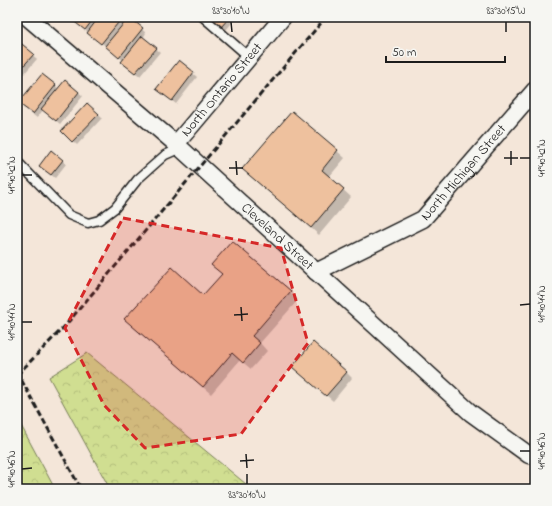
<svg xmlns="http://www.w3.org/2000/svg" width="552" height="506" viewBox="0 0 552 506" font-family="'Indie Flower',sans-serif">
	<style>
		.forest { fill: url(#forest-crowns); stroke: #767d56 }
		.shadow { fill: #0003 }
		.building { fill: #eec19e; stroke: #1c1c1c }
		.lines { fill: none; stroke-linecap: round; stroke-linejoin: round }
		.lane-casing { stroke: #1c1c1c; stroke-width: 11 }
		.street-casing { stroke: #1c1c1c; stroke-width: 19 }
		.lane { stroke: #f6f6f2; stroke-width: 8 }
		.street { stroke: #f6f6f2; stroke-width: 16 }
		.rail { stroke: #1c1c1c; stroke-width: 3; stroke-dasharray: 6 3; stroke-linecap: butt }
		.marked { fill: #d62828; fill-opacity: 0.2; stroke: #d62828; stroke-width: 3; stroke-dasharray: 8 5; stroke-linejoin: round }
		.ticks { fill: none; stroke: #1c1c1c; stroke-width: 1.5 }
		.labels { text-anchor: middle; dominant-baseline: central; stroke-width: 3; stroke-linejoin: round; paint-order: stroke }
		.street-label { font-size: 14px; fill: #1c1c1c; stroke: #f6f6f2 }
		.neatline { fill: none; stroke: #1c1c1c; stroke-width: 1.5 }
		.ticks-label { font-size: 10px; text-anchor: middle; fill: #1c1c1c }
	</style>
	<defs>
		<pattern id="forest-crowns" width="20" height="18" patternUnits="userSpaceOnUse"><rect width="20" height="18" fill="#d0de91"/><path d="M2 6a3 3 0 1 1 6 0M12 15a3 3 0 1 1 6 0" fill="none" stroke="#b2be7c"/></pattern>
	</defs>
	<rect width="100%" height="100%" fill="#f4e6d9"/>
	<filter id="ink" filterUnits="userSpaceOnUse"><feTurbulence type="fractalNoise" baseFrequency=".025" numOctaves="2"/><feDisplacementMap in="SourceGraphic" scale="8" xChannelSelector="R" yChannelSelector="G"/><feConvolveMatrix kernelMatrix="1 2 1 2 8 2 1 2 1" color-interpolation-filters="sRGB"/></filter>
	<g filter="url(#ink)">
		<g class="forest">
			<path d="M 87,353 L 252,489 L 110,489 L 49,377 Z"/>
			<path d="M 17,418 L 55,489 L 17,489 Z"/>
		</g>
		<g class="shadow">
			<path d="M 75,17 L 118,17 L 125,23 L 129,18 L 146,33 L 143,38 L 160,52 L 140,76 L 126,66 L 123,60 L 78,24 Z"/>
			<path d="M 211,17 L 237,17 L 226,30 Z"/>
			<path d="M 17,41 L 37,59 L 24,74 L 17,68 Z"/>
			<path d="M 179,62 L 197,77 L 176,104 L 162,93 Z"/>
			<path d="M 42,75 L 59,89 L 65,81 L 83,96 L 60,124 L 43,110 L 37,118 L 23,107 Z"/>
			<path d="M 87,104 L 102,118 L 77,145 L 62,131 Z"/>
			<path d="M 292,112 L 345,158 L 329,177 L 351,197 L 319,235 L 243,169 Z"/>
			<path d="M 62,160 L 66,164 L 55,178 L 44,169 Z"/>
			<path d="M 290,292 L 298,300 L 260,343 L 267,351 L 251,369 L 240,360 L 211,394 L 133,327 L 203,296 Z"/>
			<path d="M 299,372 L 346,372 L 352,378 L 333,401 Z"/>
		</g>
		<g class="building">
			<path d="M 75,17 L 95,17 L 85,30 L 72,20 Z"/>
			<path d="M 99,17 L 122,18 L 101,44 L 87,33 Z"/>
			<path d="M 129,17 L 143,28 L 119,58 L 105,46 Z"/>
			<path d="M 210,17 L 230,17 L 221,27 Z"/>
			<path d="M 142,36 L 157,48 L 135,73 L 121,62 Z"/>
			<path d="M 17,40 L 34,54 L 19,71 L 17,69 Z"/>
			<path d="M 179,60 L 194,72 L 172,101 L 156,89 Z"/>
			<path d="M 42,74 L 56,85 L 33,114 L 18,103 Z"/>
			<path d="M 65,80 L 79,92 L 56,121 L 41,109 Z"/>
			<path d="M 87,103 L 99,114 L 72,142 L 61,131 Z"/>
			<path d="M 292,111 L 338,150 L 322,170 L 344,189 L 311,228 L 242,169 Z"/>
			<path d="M 51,150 L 63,160 L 51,175 L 39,166 Z"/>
			<path d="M 232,241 L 291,291 L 252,336 L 260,343 L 243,363 L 232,353 L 203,387 L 124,319 L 172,267 L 203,295 L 222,274 L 211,265 Z"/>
			<path d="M 313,342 L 347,372 L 326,396 L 292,367 Z"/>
		</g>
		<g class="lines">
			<g class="lane-casing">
				<g id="lane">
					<path d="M 203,17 L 249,57"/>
					<path d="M 17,161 L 69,215 L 88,223 L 99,220 L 115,208 L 138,179 L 165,155 L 181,148"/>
				</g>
			</g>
			<g class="street-casing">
				<g id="street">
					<path id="s1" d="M 27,17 L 176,144 L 471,413 L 529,455"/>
					<path id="s2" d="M 176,144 L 283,17"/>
					<path id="s3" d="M 316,272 L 423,219 L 535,90"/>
				</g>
			</g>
			<use href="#lane" class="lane"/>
			<use href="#street" class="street"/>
			<g class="rail">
				<path d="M 17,372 L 81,489"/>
				<path d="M 17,375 L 64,327 L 326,17"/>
			</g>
		</g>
	</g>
	<path class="marked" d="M 123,218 L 281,248 L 308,343 L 241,434 L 145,448 L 104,405 L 65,328 Z"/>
	<path class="ticks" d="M 231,22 L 232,32M 506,22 L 506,32M 511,151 L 511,165M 504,158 L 518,158M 520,158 L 530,158M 236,161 L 237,175M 229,168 L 243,168M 22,175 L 32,175M 520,305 L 530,304M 241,307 L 242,321M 234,315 L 248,314M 22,322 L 32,322M 520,451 L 530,451M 246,454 L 247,468M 240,461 L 254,460M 22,469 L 32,468M 247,474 L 247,484"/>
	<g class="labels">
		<g class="street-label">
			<text stroke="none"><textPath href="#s2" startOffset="71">North Ontario Street</textPath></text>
			<text stroke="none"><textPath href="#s3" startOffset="181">North Michigan Street</textPath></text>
			<text stroke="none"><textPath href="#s1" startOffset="333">Cleveland Street</textPath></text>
		</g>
	</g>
	<rect width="552" height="506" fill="none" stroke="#f6f6f2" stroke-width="44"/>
	<path d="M386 56v6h119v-6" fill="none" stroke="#1c1c1c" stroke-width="2"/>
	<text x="392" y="56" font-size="12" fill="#1c1c1c" stroke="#f6f6f2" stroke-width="3" paint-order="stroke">50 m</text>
	<rect x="22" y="22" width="508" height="462" class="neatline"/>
	<g class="ticks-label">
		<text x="231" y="14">83°30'10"W</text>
		<text x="506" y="14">83°30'15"W</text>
		<text transform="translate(541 158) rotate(-90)" y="4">41°40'42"N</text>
		<text transform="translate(11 175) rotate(-90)" y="4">41°40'42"N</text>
		<text transform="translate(541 304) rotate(-90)" y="4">41°40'44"N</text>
		<text transform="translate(11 322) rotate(-90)" y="4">41°40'44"N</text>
		<text transform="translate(541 451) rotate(-90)" y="4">41°40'46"N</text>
		<text transform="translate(11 469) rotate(-90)" y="4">41°40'46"N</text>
		<text x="247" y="498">83°30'10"W</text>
	</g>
</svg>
